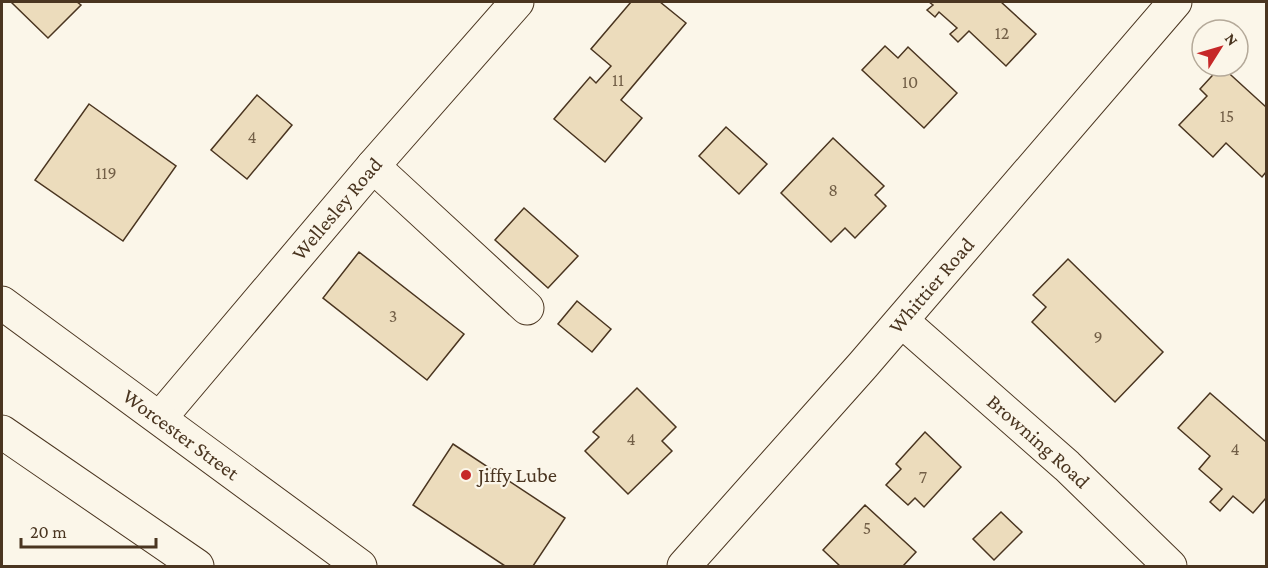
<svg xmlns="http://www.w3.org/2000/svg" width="1268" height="568" viewBox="0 0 1268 568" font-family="'Crimson Pro',serif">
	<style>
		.building { fill: #ecdcbc; stroke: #4a3520; stroke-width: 1.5 }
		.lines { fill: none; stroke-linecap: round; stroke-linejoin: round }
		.minor-casing { stroke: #4a3520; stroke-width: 35 }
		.highway-casing { stroke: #4a3520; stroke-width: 35 }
		.minor { stroke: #fbf6e9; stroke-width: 33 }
		.highway { stroke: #fbf6e9; stroke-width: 33 }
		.poi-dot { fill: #c62828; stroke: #fbf6e9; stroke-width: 2 }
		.labels { text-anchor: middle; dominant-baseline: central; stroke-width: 4.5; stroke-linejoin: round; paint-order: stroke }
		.number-label { font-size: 18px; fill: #725f47 }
		.street-label { font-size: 21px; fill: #4a3520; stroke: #fbf6e9 }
		.poi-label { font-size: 21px; fill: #4a3520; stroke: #fbf6e9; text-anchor: start }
	</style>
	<rect width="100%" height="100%" fill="#fbf6e9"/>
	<g class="building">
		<path d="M 11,2 L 77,2 L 81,5 L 48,38 Z"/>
		<path d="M 631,2 L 660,2 L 686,23 L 621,100 L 642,118 L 605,162 L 554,119 L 590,77 L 596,83 L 611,66 L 591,49 Z"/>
		<path d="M 929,2 L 1001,2 L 1036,34 L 1006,66 L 969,31 L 958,42 L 950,34 L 957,28 L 939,12 L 935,17 L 927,10 L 933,5 Z"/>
		<path d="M 885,46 L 898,58 L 908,47 L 957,93 L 924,128 L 862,70 Z"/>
		<path d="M 1221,66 L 1266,107 L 1266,172 L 1262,177 L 1226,143 L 1213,157 L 1179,125 L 1207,96 L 1200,89 Z"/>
		<path d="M 257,95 L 292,125 L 247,179 L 211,150 Z"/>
		<path d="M 89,104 L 176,166 L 123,241 L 35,180 Z"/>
		<path d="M 726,127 L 767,164 L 739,194 L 699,156 Z"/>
		<path d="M 833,138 L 884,186 L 875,195 L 886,206 L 855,238 L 845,228 L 831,242 L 781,193 Z"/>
		<path d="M 524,208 L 578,256 L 548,288 L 495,240 Z"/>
		<path d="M 359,252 L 464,334 L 427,380 L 323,298 Z"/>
		<path d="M 1068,259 L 1163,352 L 1115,402 L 1032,322 L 1046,307 L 1033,295 Z"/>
		<path d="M 577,301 L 611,329 L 592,352 L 558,324 Z"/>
		<path d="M 637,388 L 676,427 L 662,441 L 672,451 L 628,494 L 585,451 L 599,437 L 593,432 Z"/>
		<path d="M 1210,393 L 1266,442 L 1266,498 L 1253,513 L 1233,496 L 1220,511 L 1210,502 L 1222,489 L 1199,469 L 1210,456 L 1178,428 Z"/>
		<path d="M 925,432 L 961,467 L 924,507 L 915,498 L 908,505 L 886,485 L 901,469 L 896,464 Z"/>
		<path d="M 453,444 L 565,518 L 533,566 L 505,566 L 413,505 Z"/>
		<path d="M 865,505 L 916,552 L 903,566 L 840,566 L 823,550 Z"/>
		<path d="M 1001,512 L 1022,532 L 994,560 L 973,539 Z"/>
	</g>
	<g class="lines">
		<g class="minor-casing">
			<g id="minor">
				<path d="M 373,166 L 527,308"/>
				<path id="s1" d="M 902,321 L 1067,466 L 1170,566"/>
				<path id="s2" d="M 160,418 L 373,166 L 517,2"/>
				<path id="s3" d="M 684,566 L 863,365 L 1175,2"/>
			</g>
		</g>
		<g class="highway-casing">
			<g id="highway">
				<path id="s4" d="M 2,303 L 360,566"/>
				<path d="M 2,432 L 197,566"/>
			</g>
		</g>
		<use href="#minor" class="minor"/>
		<use href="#highway" class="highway"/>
	</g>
	<circle class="poi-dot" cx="466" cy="475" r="6"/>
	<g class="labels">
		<g class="number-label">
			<text x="1002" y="33">12</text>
			<text x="618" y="80">11</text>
			<text x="910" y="82">10</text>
			<text x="1227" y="116">15</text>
			<text x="252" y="137">4</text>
			<text x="106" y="173">119</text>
			<text x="833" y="190">8</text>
			<text x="393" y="316">3</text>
			<text x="1098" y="337">9</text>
			<text x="631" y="439">4</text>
			<text x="1235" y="449">4</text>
			<text x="923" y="477">7</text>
			<text x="867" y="528">5</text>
		</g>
		<g class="street-label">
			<text stroke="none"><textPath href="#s2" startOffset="274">Wellesley Road</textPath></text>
			<text stroke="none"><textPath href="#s3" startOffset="374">Whittier Road</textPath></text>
			<text stroke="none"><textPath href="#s4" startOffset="222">Worcester Street</textPath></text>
			<text stroke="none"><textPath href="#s1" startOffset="182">Browning Road</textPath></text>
		</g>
		<g class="poi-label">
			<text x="478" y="475">Jiffy Lube</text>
		</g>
	</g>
	<rect width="1268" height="568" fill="none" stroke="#4a3520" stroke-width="6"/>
	<g transform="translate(1220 48) rotate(53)"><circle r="28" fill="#fbf6e9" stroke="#b4a999" stroke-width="1.5"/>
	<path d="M0-4.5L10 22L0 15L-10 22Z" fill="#c62828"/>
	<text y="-9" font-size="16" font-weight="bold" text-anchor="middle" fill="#4a3520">N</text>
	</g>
	<path d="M21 538v9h135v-9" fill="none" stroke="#4a3520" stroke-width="3"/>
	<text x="30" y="538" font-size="18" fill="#4a3520" stroke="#fbf6e9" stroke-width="4.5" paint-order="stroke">20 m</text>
</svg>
